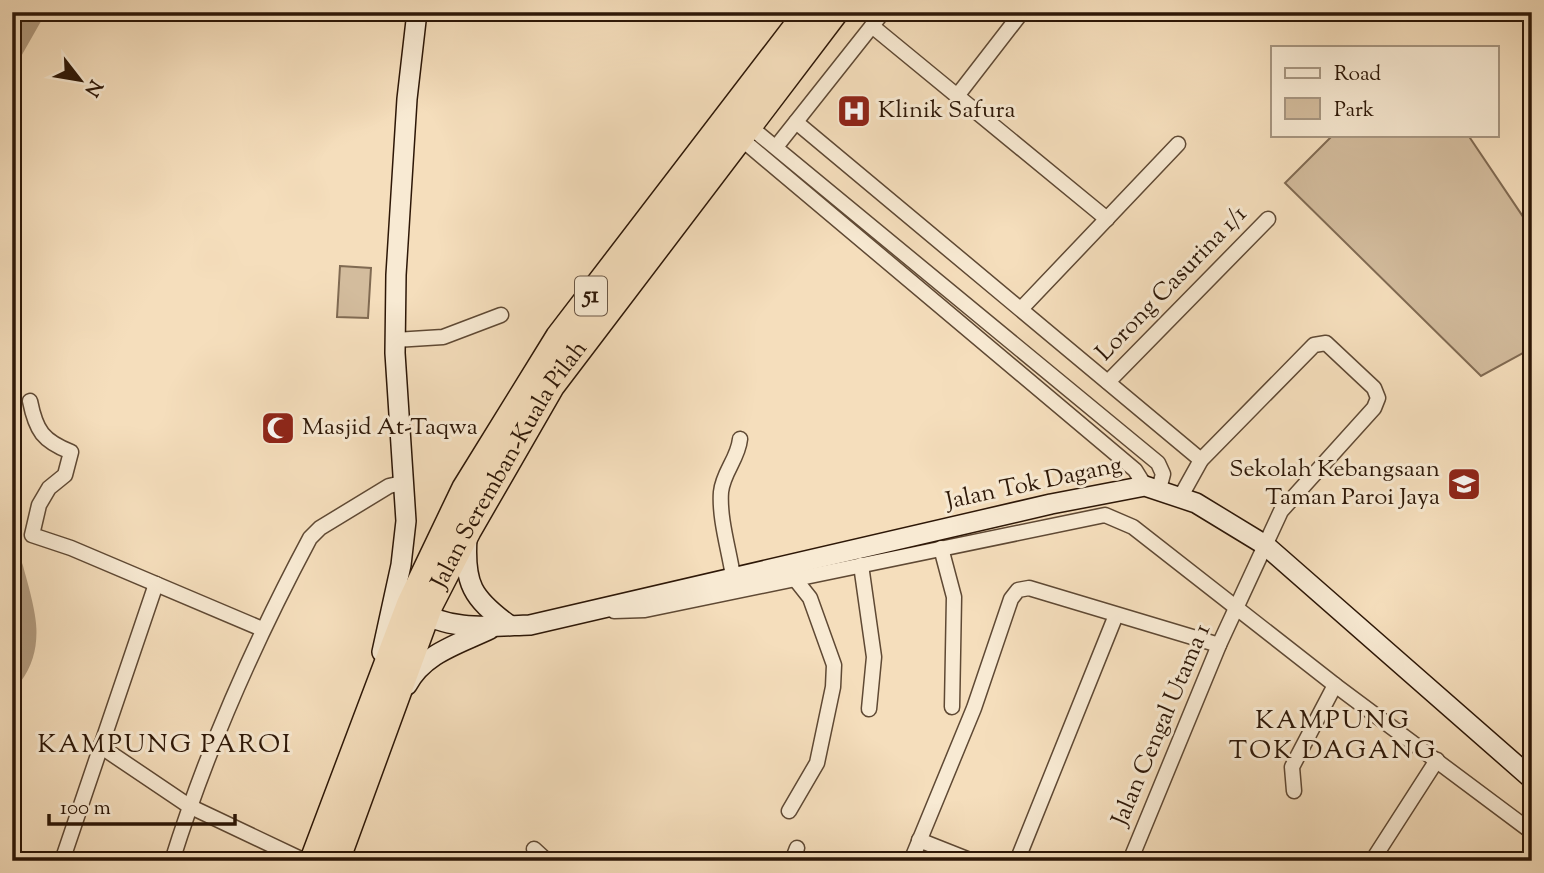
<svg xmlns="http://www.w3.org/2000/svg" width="1544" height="873" viewBox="0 0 1544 873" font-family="'Sorts Mill Goudy',serif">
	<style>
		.green { fill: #d3bc9d; stroke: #806a52; stroke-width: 2 }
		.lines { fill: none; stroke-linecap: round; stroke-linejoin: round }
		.river { stroke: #b19a7e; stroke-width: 23 }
		.street-casing { stroke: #5f4934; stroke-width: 17 }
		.secondary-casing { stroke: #2d1707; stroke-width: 22 }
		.highway-casing { stroke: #2d1707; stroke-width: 29 }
		.street { stroke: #f8ead3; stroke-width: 14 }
		.secondary { stroke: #f8ead3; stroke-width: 19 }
		.highway { stroke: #f5debc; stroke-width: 26 }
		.labels { text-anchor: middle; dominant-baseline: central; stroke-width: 6; stroke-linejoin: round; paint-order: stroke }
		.shield { fill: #f8ead3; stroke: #6a5644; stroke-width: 2 }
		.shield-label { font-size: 23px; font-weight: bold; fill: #2d1707 }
		.poi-label { font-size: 24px; fill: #2d1707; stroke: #f8ead3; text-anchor: start }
		.street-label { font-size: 24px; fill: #2d1707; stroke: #f8ead3 }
		.neighbourhood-label { font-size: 26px; letter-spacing: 2px; fill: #2d1707; stroke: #f8ead3 }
	</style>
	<rect width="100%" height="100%" fill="#f5debc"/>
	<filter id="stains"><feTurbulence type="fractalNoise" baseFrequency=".00286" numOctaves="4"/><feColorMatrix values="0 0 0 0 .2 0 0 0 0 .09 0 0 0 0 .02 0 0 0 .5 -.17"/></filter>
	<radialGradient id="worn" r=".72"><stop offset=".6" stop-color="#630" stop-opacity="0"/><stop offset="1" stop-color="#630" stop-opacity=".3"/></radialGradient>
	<g class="green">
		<path d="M 1333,135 L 1468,135 L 1532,230 L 1532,348 L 1481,376 L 1285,183 Z"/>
		<path d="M 340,266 L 371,268 L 368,318 L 337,317 Z"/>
	</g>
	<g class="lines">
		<g class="river">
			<path d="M 12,49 L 33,12"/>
			<path d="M 12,569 C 21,604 36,641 12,674"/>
		</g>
		<g class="street-casing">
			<g id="street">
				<path d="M 872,26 L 1107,219"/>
				<path d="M 957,96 L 1022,12"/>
				<path d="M 796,122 L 1201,460"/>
				<path d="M 748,125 L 1158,463 L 1163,474 L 1159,489"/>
				<path d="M 739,137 L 1135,470 L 1145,486"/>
				<path d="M 776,147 L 883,12"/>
				<path d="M 1021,309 L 1178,144"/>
				<path d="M 395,340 L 443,337 L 501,315"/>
				<path d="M 1108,382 L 1268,219"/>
				<path d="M 30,401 C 36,431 43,441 71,452 L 65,475 L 49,488 L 39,505 L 32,535 L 71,548 L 262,629"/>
				<path d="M 941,548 L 954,597 L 952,707"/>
				<path d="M 861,565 L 874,657 L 869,709"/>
				<path d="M 733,576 C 729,550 719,518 721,492 C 723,472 738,459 740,439"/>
				<path d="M 614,611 L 645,610 L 1105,515 L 1133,527 L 1335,685 L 1532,832"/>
				<path d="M 100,746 L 189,806 L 305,861"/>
				<path d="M 1294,791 L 1292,767 L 1335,685"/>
				<path d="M 789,811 L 817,763 L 833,687 L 834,665 L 810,598 L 795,579"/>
				<path d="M 919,840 L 972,861"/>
				<path d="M 534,849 L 547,861"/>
				<path d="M 62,861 L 156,584"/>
				<path d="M 172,861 C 207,749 255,641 310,538 L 320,528 L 389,486 L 402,483"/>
				<path d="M 792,861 L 797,848"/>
				<path d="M 911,861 L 974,708 L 1011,599 L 1018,590 L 1029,588 L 1219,645"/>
				<path d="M 1017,861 L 1116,615"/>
				<path d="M 1130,861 L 1219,645 L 1281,511 L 1374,408 L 1378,398 L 1374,388 L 1326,343 L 1314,345 L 1201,460 L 1181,496"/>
				<path d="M 1372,861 L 1437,760"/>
			</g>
		</g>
		<g class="secondary-casing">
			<g id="secondary">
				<path d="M 467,538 C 464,584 472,598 509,625"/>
				<path d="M 417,609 C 448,632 493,626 530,625 L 1051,504 L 1145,486 L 1196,503 L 1265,545 L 1532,779"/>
				<path d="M 382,652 L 401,565 L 406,521 L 395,353 L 396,275 L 407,99 L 417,12"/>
				<path d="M 407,685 C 424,653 459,644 490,629"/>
			</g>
		</g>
		<g class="highway-casing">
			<g id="highway">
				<path d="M 313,861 L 410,604 L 465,489 L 559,337 L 808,12"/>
				<path id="s1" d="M 336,861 L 430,604 L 468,530 L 551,386 L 835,12"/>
			</g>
		</g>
		<use href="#street" class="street"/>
		<use href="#secondary" class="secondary"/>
		<use href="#highway" class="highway"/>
	</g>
	<defs>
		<g id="hospital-square" transform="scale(1.75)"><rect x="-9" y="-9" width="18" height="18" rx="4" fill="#8f2418" stroke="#f8ead3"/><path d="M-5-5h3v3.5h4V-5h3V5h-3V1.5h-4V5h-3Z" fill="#fff"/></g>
		<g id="mosque-square" transform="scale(1.75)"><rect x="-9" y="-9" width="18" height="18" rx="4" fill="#8f2418" stroke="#f8ead3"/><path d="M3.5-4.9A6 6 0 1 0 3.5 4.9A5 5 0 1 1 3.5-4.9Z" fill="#fff"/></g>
		<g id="school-square" transform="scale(1.75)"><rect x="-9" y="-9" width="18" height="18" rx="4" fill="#8f2418" stroke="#f8ead3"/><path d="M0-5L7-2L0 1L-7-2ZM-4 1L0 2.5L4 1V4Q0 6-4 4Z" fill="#fff"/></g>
	</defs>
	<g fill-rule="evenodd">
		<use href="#hospital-square" x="854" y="111"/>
		<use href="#mosque-square" x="278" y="428"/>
		<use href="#school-square" x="1464" y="484"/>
	</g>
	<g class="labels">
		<rect class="shield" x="575" y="276.5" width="32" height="39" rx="5"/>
		<g class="shield-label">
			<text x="591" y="296">51</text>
		</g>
		<g class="poi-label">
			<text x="878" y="111">Klinik Safura</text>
			<text x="302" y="428">Masjid At-Taqwa</text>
			<text x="1440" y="470" text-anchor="end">Sekolah Kebangsaan<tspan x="1440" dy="28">Taman Paroi Jaya</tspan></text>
		</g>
		<g class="street-label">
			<text transform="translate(1172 284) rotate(-46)">Lorong Casurina 1/1</text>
			<text stroke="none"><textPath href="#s1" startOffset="434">Jalan Seremban-Kuala Pilah</textPath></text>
			<text transform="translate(1034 484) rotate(-12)">Jalan Tok Dagang</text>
			<text transform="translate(1162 725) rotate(-67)">Jalan Cengal Utama 1</text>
		</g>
		<g class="neighbourhood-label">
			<text x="1333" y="721">KAMPUNG<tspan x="1333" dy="30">TOK DAGANG</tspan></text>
			<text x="165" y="745">KAMPUNG PAROI</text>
		</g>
	</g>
	<rect width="1544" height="873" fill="none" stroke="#f5debc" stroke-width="42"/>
	<rect x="14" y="14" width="1516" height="845" fill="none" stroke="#2d1707" stroke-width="3.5"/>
	<rect x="21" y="21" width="1502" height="831" fill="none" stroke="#2d1707" stroke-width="2"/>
	<rect x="1271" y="46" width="228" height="91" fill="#f8ead3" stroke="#a79681" stroke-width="2"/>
	<rect x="1285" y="68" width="35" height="10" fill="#f8ead3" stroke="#a79681" stroke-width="2"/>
	<text x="1334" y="80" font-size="21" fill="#2d1707">Road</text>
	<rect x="1285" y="98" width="35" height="21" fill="#d3bc9d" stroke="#a79681" stroke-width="2"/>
	<text x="1334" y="116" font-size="21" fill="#2d1707">Park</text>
	<g transform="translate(80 80) rotate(121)" stroke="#f8ead3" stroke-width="5" paint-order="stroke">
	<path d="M0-5L12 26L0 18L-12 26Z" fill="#2d1707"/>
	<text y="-10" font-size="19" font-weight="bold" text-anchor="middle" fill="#2d1707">N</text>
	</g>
	<path d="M49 814v10h186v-10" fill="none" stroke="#2d1707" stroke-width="3.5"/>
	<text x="60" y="814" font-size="21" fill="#2d1707" stroke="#f8ead3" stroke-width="5" paint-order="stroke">100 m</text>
	<rect width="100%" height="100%" filter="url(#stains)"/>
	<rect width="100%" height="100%" fill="url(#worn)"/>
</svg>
